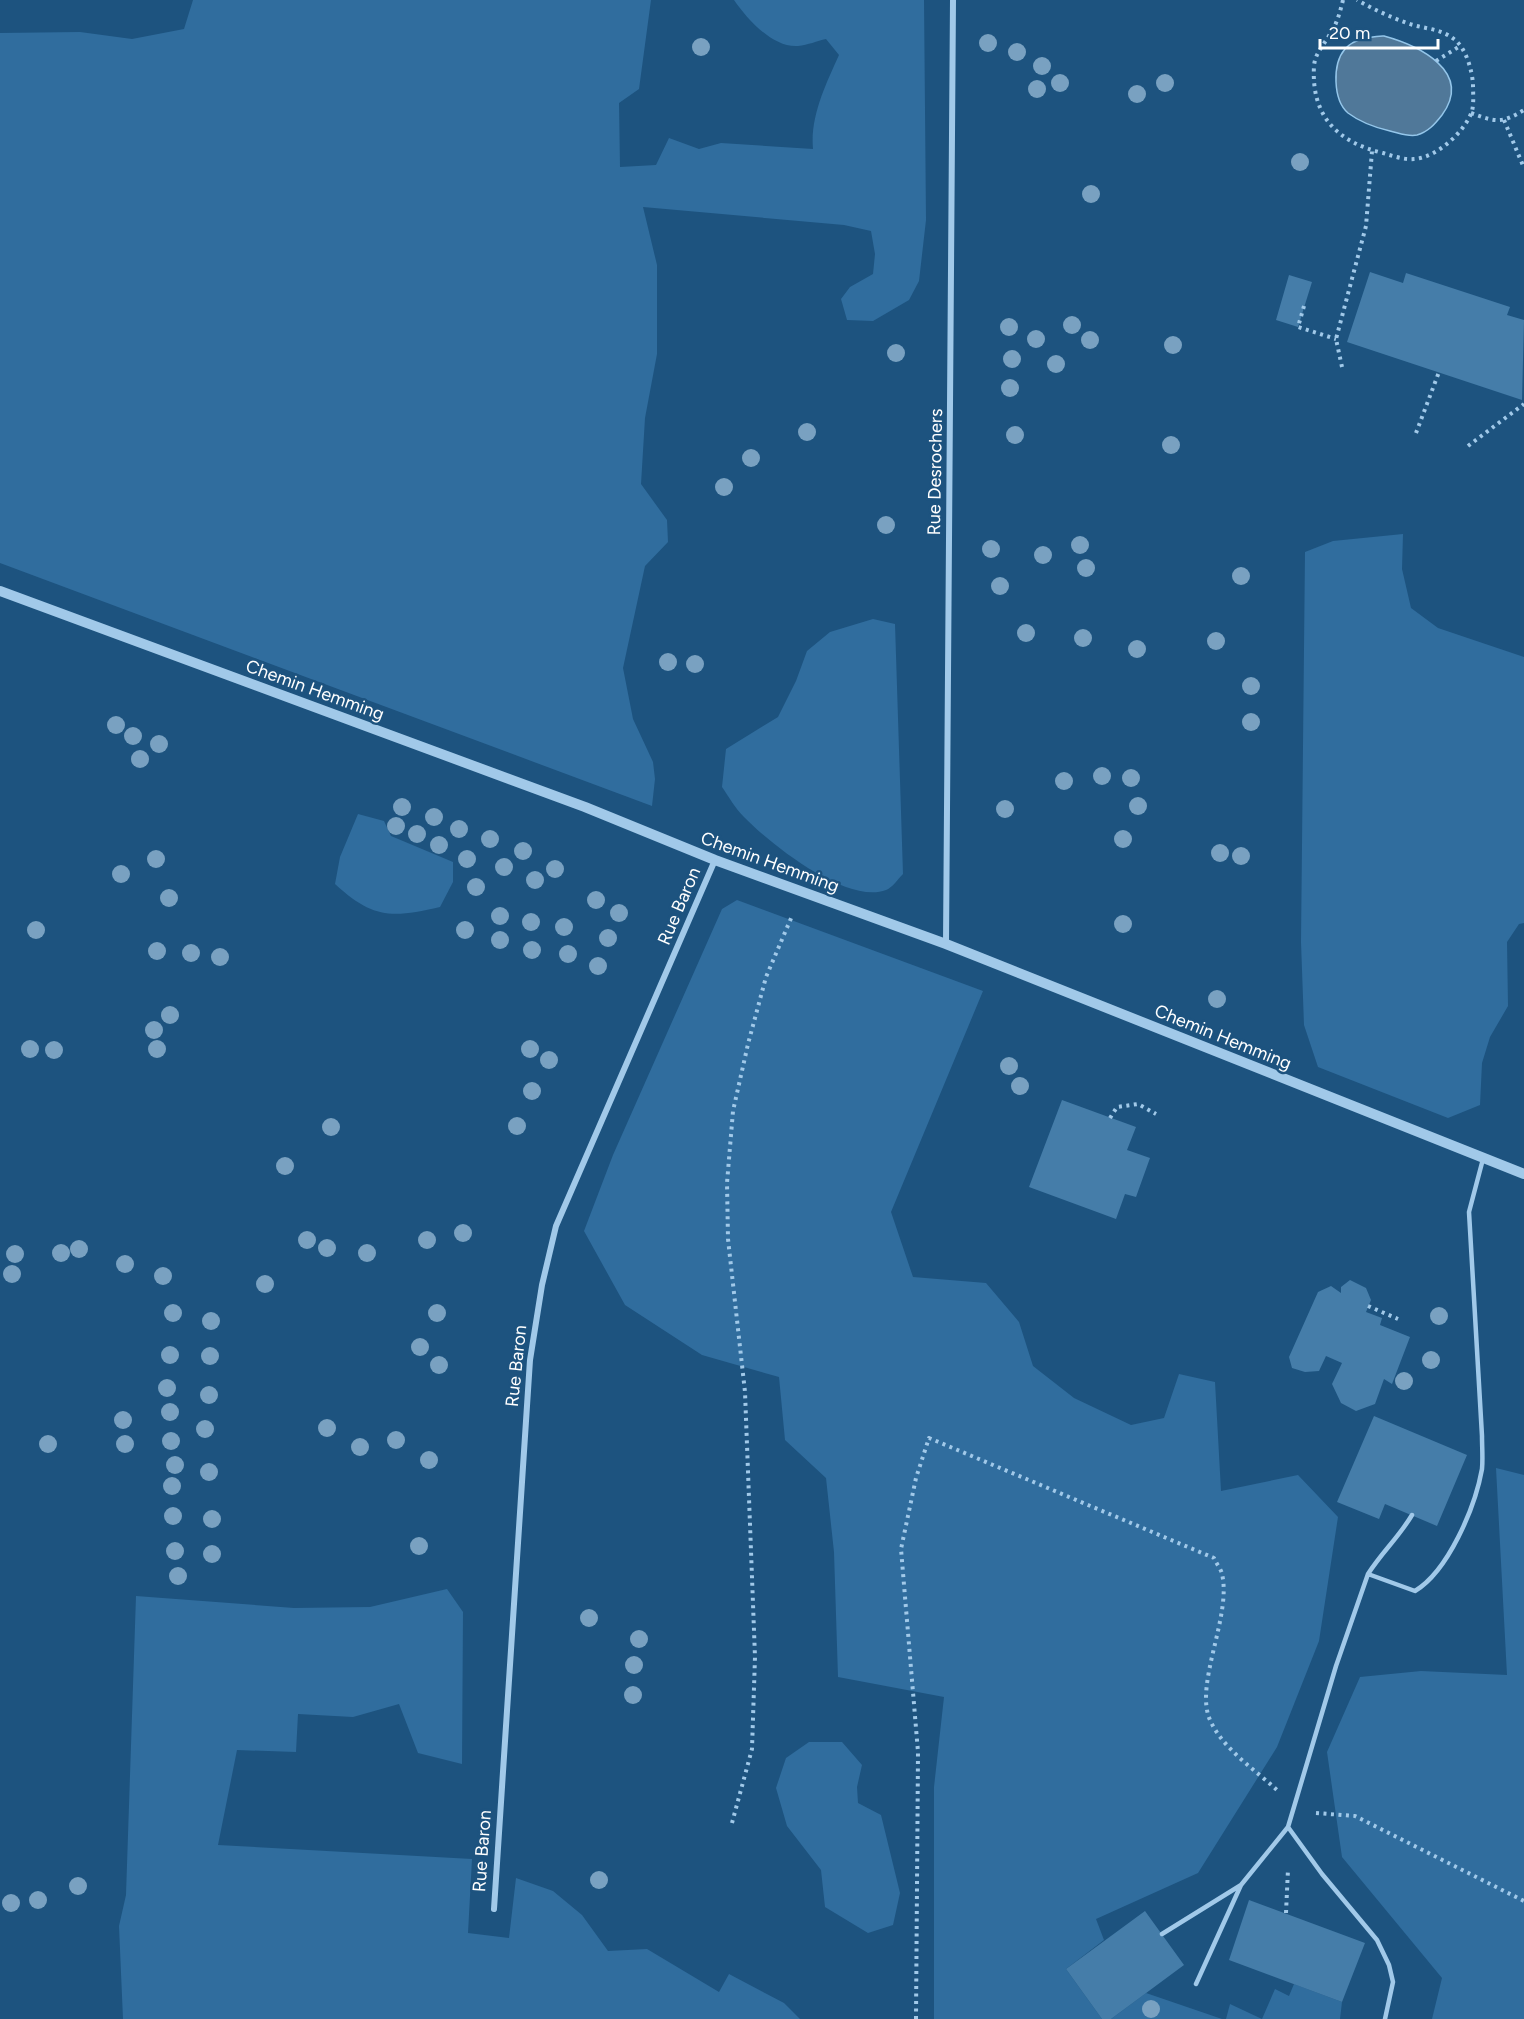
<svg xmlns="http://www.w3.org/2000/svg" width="1524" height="2019" font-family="Figtree,sans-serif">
<rect width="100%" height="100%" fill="#1d537f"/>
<path fill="#306d9e" d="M193,0h458l-12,89 -20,14 1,64 36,-2 13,-27 30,11 22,-6 92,6c-3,-33 13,-65 26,-94l-13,-16c-9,2 -18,6 -28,7 -25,2 -51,-27 -64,-46h190l2,220 -7,61 -10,19 -36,21 -26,-1 -6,-21 9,-12 23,-13 2,-20 -4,-23 -27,-6 -201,-18 14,58v89l-12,64 -4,66 26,36 1,22 -23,24 -22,102 10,51 20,43 2,17 -3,27 -652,-243v-530l80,-1 52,7 52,-10z
M1403,534l-1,35 9,39 27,20 86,29v266l-5,1 -12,18 1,64 -18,31 -8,26 -2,42 -32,13 -130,-51 -14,-42 -3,-83 4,-390 28,-11z
M873,619l22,5 8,250c-5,5 -11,14 -17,16 -39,15 -116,-46 -142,-73 -9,-9 -15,-20 -22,-30l4,-38 52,-32 18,-36 11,-30 23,-19z
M358,814l26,7 7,15 62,26v20l-13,25c-48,11 -67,12 -105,-23l5,-27z
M737,900l246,91 -92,221 22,65 73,6 33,39 14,44 41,32 57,27 33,-7 15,-44 36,8 6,109 77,-16 40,42 -19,124 -42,106 -79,126 -102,46 8,21 -38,29 36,50h-168v-232l10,-90 -106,-20 -4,-125 -8,-74 -41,-38 -6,-63 -77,-22 -77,-50 -41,-74 29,-76 109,-246z
M1496,1468l28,7v544h-92l10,-41 -100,-121 -15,-105 33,-75 61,-6 86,4z
M447,1589l16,23 -1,152 -44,-11 -19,-49 -46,13 -55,-3 -2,38 -59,-2 -19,95 254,14 -4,74 41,5 7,-60 37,13 29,24 26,36 39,-2 72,43 10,-18 55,29 16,16h-677l-4,-93 7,-31 10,-299 158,12 76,-1z
M809,1742h33l20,23 -5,22 1,16 23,12 19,78 -7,32 -25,8 -43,-26 -4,-37 -34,-44 -11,-38 10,-30z
M1294,1984l48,18 -2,17h-114l4,-15 32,15 13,-30 14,7z
M1146,1993l76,26h-111z"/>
<path fill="#507899" stroke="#94c6ea" stroke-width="1.5" d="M1384,36c33,9 90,35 58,79 -7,9 -14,17 -25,20 -9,2 -18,-2 -27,-4 -13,-3 -30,-9 -42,-18 -15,-13 -16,-49 -3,-64 9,-11 26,-12 39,-13z"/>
<path fill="#457da9" d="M1370,272l33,11 3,-10 104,34 -3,8 17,5 -2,80 -175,-58z
M1289,275l23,7 -14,45 -22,-7z
M1062,1100l74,27 -9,23 23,8 -14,39 -11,-3 -9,25 -87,-32z
M1350,1280l16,8 5,12 -5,12 16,6 -2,7 30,12 -18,47 -8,-5 -9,25 -19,7 -15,-8 -9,-19 10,-21 -16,-7 -7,15 -14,1 -13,-4 -3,-11 29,-65 13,-6 10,7v-6z
M1374,1416l93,39 -30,71 -52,-22 -6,15 -42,-17z
M1249,1900l116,43 -23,59 -113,-42z
M1145,1911l39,54 -73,54h-9l-36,-50z"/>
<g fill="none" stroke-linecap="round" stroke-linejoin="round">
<path stroke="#a1c9e9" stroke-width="4" stroke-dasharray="3 4.5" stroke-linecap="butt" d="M1343,0c-3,12 -6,24 -13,34 -6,11 -15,19 -16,32 -3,50 23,76 69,87 10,3 21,7 31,6 22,-1 51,-27 58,-48 2,-8 1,-18 1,-27 -1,-14 -7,-36 -19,-45 -14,-11 -31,-10 -47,-16 -17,-6 -34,-14 -50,-23
M1436,61l24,-15
M1471,113c25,9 30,11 53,-3
M1504,120l20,48
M1304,306l-6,21 38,12
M1342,367l-6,-28 30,-113 6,-75
M1416,433l23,-61
M1468,446l56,-42
M1110,1118l7,-11 21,-3 18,10
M1368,1306l30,13
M1316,1813l39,3 169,85
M732,1823l20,-74 3,-92 -10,-265 -17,-153 -1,-56 6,-72 15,-67 18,-67 26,-61
M1286,1913l2,-44
M916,2019l2,-267 -17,-203 15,-71 13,-40 285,120c2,5 7,11 8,16 10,42 -28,110 -12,146 13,29 44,49 67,70"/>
<path stroke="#a1c9e9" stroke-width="4.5" d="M1368,1574c14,-22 31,-37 44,-59
M1288,1827l34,47 55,66 12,25 4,17 -8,37
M1162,1934l79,-49
M1196,1984l45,-99 47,-58 48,-161 32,-92 47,17c33,-20 60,-83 67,-122 1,-10 0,-22 0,-33l-13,-224 14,-53"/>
<path stroke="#a1c9e9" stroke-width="6" d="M946,944l7,-944
M494,1909l36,-549 12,-75 14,-59 159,-366"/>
<path stroke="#a1c9e9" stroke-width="10" d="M0,591l585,216 130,53 231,84 578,230"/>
</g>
<g fill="#79a1c1">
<circle cx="988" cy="43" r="9"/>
<circle cx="701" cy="47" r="9"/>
<circle cx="1017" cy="52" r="9"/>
<circle cx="1042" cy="66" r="9"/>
<circle cx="1060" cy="83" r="9"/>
<circle cx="1165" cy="83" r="9"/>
<circle cx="1037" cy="89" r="9"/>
<circle cx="1137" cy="94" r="9"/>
<circle cx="1300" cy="162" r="9"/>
<circle cx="1091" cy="194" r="9"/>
<circle cx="1072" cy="325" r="9"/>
<circle cx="1009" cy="327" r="9"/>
<circle cx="1036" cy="339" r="9"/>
<circle cx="1090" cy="340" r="9"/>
<circle cx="1173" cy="345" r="9"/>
<circle cx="896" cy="353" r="9"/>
<circle cx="1012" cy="359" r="9"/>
<circle cx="1056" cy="364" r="9"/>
<circle cx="1010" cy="388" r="9"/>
<circle cx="807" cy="432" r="9"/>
<circle cx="1015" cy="435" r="9"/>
<circle cx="1171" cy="445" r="9"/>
<circle cx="751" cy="458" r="9"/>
<circle cx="724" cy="487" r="9"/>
<circle cx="886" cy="525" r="9"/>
<circle cx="1080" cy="545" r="9"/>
<circle cx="991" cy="549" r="9"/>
<circle cx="1043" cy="555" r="9"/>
<circle cx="1086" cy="568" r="9"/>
<circle cx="1241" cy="576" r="9"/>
<circle cx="1000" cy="586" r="9"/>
<circle cx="1026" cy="633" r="9"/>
<circle cx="1083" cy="638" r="9"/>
<circle cx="1216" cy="641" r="9"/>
<circle cx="1137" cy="649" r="9"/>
<circle cx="668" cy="662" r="9"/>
<circle cx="695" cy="664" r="9"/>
<circle cx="1251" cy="686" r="9"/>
<circle cx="1251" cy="722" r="9"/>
<circle cx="116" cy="725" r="9"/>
<circle cx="133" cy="736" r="9"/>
<circle cx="159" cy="744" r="9"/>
<circle cx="140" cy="759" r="9"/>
<circle cx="1102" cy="776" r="9"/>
<circle cx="1131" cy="778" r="9"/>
<circle cx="1064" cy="781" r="9"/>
<circle cx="1138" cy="806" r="9"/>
<circle cx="402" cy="807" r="9"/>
<circle cx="1005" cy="809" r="9"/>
<circle cx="434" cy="817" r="9"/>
<circle cx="396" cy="826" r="9"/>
<circle cx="459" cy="829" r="9"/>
<circle cx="417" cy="834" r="9"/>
<circle cx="490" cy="839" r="9"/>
<circle cx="1123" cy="839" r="9"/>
<circle cx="439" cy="845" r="9"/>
<circle cx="523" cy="851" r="9"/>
<circle cx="1220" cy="853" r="9"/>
<circle cx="1241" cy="856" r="9"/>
<circle cx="156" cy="859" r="9"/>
<circle cx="467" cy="859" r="9"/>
<circle cx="504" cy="867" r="9"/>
<circle cx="555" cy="869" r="9"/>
<circle cx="121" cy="874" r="9"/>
<circle cx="535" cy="880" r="9"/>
<circle cx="476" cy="887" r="9"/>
<circle cx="169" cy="898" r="9"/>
<circle cx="596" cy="900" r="9"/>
<circle cx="619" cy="913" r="9"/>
<circle cx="500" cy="916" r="9"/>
<circle cx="531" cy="922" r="9"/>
<circle cx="1123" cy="924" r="9"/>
<circle cx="564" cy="927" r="9"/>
<circle cx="36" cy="930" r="9"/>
<circle cx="465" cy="930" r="9"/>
<circle cx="608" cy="938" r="9"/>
<circle cx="500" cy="940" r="9"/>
<circle cx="532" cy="950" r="9"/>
<circle cx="157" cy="951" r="9"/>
<circle cx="191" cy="953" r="9"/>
<circle cx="568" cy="954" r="9"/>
<circle cx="220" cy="957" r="9"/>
<circle cx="598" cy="966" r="9"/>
<circle cx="1217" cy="999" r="9"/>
<circle cx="170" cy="1015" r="9"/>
<circle cx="154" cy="1030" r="9"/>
<circle cx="30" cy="1049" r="9"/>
<circle cx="157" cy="1049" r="9"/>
<circle cx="530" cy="1049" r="9"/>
<circle cx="54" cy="1050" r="9"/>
<circle cx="549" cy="1060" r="9"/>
<circle cx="1009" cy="1066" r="9"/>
<circle cx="1020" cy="1086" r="9"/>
<circle cx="532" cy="1091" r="9"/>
<circle cx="517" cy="1126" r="9"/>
<circle cx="331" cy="1127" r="9"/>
<circle cx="285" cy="1166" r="9"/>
<circle cx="463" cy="1233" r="9"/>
<circle cx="307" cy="1240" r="9"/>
<circle cx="427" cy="1240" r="9"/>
<circle cx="327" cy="1248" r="9"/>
<circle cx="79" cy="1249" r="9"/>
<circle cx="61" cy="1253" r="9"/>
<circle cx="367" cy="1253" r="9"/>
<circle cx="15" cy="1254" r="9"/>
<circle cx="125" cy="1264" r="9"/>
<circle cx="12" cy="1274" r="9"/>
<circle cx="163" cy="1276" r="9"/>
<circle cx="265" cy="1284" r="9"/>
<circle cx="173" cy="1313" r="9"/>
<circle cx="437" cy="1313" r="9"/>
<circle cx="1439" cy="1316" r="9"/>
<circle cx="211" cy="1321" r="9"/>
<circle cx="420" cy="1347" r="9"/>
<circle cx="170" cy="1355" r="9"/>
<circle cx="210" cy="1356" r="9"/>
<circle cx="1431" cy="1360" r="9"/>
<circle cx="439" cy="1365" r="9"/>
<circle cx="1404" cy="1381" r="9"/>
<circle cx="167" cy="1388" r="9"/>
<circle cx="209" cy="1395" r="9"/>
<circle cx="170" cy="1412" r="9"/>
<circle cx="123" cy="1420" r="9"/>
<circle cx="327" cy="1428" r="9"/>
<circle cx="205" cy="1429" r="9"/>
<circle cx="396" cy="1440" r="9"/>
<circle cx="171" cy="1441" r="9"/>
<circle cx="48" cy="1444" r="9"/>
<circle cx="125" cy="1444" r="9"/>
<circle cx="360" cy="1447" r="9"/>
<circle cx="429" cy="1460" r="9"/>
<circle cx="175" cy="1465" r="9"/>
<circle cx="209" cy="1472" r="9"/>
<circle cx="172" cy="1486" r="9"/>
<circle cx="173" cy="1516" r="9"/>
<circle cx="212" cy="1519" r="9"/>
<circle cx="419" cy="1546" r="9"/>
<circle cx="175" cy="1551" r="9"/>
<circle cx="212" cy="1554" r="9"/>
<circle cx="178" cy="1576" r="9"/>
<circle cx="589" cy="1618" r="9"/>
<circle cx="639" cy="1639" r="9"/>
<circle cx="634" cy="1665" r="9"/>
<circle cx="633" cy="1695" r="9"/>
<circle cx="599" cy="1880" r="9"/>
<circle cx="78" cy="1886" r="9"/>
<circle cx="38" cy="1900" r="9"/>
<circle cx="11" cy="1903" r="9"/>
<circle cx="1151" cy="2009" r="9"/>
</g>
<g text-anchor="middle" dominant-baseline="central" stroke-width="5" stroke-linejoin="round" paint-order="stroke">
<g font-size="18" fill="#fff" stroke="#1d537f">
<text transform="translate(935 472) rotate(-89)">Rue Desrochers</text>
<text transform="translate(315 690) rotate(20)">Chemin Hemming</text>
<text transform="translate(770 862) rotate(20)">Chemin Hemming</text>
<text transform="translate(679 906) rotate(-67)">Rue Baron</text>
<text transform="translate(1223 1037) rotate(22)">Chemin Hemming</text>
<text transform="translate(516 1366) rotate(-84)">Rue Baron</text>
<text transform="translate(482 1851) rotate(-86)">Rue Baron</text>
</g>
</g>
<path d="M1320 39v9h118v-9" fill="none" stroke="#ffffff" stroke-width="3"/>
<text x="1329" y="39" font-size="18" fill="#ffffff" stroke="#1d537f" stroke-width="4.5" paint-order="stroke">20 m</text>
</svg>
